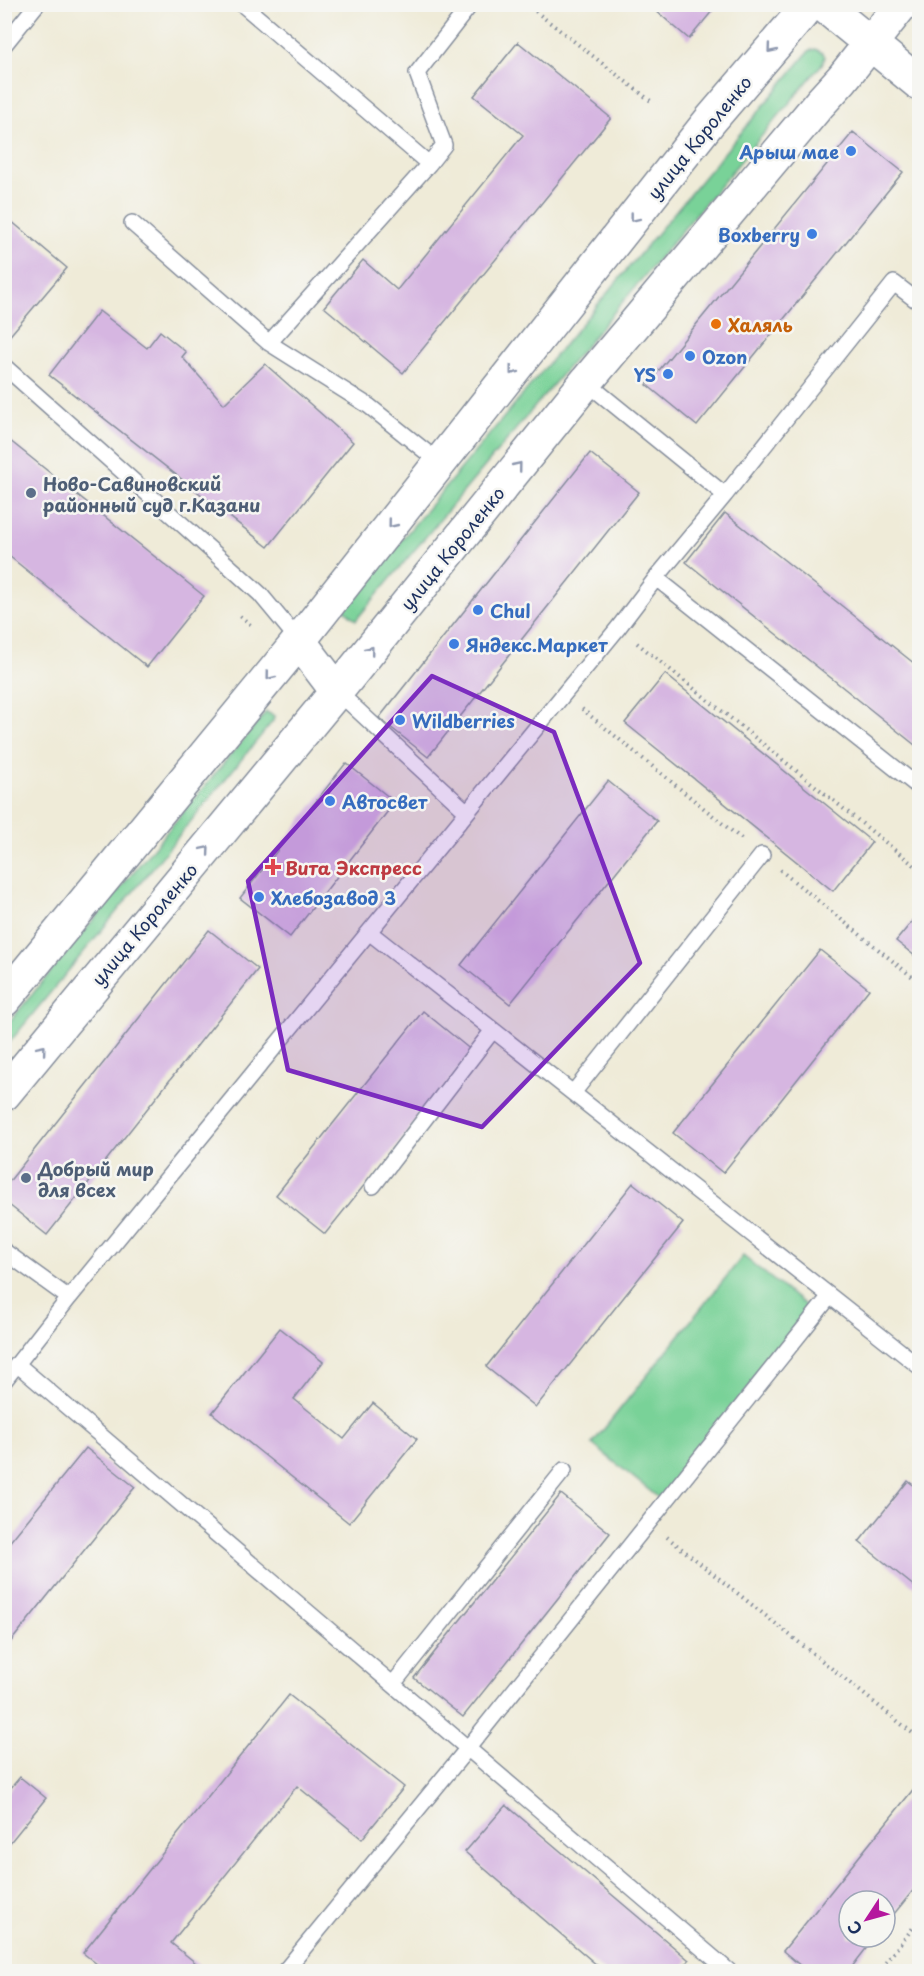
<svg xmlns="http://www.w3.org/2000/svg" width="924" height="1976" font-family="'Playpen Sans',sans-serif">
<rect width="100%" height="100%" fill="#f6f6f2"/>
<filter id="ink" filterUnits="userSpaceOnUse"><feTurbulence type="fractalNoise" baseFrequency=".0167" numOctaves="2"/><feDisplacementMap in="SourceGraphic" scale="12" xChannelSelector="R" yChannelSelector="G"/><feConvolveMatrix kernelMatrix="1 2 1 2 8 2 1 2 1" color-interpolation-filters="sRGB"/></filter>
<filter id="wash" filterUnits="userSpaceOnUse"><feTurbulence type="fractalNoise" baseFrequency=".008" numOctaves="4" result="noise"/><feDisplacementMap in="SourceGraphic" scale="24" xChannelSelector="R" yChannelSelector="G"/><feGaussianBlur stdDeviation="1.35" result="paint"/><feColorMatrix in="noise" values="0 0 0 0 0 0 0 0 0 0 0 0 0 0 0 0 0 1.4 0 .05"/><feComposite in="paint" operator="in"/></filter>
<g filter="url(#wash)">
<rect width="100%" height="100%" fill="#efebd8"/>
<path fill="#79d298" stroke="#4a807b" stroke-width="1.5" d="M815,49l8,4 2,4 -3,7 -466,556 -12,-11 465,-558z
M266,712l8,4 -1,5 -268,327v-21z
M743,1256l68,54 -151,189 -68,-55z"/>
<g id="blocks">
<path fill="#d6b6e1" d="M648,4h70l-29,35z
M518,42l93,76 -208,255 -79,-66 39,-47 34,30 126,-155 -49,-39z
M853,132l50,40 -206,254 -50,-41z
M4,215l63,53 -60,71 -3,-2z
M99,311l48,37 13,-17 26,21 -4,5 42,47 41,-40 88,78 -85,105 -219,-172z
M4,436l200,160 -57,71 -143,-115z
M590,453l49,39 -211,265 -49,-39z
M725,513l195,155v81l-234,-187z
M665,674l207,168 -39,49 -208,-168z
M346,763l49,39 -105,135 -50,-39z
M608,781l49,40 -147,183 -49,-39z
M920,912v48l-24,-19z
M209,930l49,39 -211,266 -43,-34v-13z
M820,950l49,39 -146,184 -50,-40z
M423,1011l49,40 -147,183 -49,-39z
M633,1183l50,40 -147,184 -50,-40z
M280,1328l43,34 -29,37 50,40 29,-36 44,36 -68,84 -137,-110z
M86,1448l49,39 -131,163v-101z
M908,1481l12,9v101l-61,-49z
M561,1494l49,39 -147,184 -49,-39z
M289,1695l115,92 -42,52 -65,-53 -126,157 36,29h-100l-24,-19z
M20,1777l26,21 -42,52v-54z
M920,1781v101l-35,43v-24h-36v36h26l-27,35h-40l-25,-21z
M506,1805l183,155 -11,12h-73l-140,-120z"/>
</g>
</g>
<g filter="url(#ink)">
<use href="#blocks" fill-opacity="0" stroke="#858d9b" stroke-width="1.5"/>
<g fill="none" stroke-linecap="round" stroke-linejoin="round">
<defs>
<path id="lane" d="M242,4l187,160
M4,45l33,-41
M132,223l137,120 100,63 71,57
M269,343l160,-179 15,-19 -27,-72 54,-69
M4,366l235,209 21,19 39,47
M586,382l139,113 169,-212 26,20
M656,578l69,-83
M337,691l130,121
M369,932l551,435
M573,1093l189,-238
M373,1186l120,-156
M4,1251l65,47 -65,83
M69,1298l549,-670 38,-50 264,210
M18,1365l712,607
M393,1684l171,-214
M284,1972l184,-224 362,-452"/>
<path id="secondary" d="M822,4l98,80
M299,641l38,50
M4,1000l295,-359 410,-519 101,-118
M4,1094l333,-403 249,-309 234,-279 22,-24 60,-75"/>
</defs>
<use href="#lane" stroke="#858d9b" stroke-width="18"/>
<use href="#secondary" stroke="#858d9b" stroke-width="36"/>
<path stroke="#858d9b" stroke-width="4" stroke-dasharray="1.5 4.5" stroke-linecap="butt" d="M526,4l126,98
M240,616l13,11
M637,643l283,227
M582,709l162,132
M780,870l140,113
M667,1537l253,202
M878,1972l42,-53"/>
<use href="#lane" stroke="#fff" stroke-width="15"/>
<use href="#secondary" stroke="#fff" stroke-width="33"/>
</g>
<defs><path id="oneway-chevron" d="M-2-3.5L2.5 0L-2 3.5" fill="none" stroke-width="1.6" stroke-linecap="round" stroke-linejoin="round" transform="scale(1.5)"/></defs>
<g stroke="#8d97ae">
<use href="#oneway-chevron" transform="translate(771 49) rotate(130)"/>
<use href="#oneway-chevron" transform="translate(634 218) rotate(128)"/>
<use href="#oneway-chevron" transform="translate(513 371) rotate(128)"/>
<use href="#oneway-chevron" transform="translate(518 466) rotate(-51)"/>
<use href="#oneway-chevron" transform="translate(392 524) rotate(129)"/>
<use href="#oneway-chevron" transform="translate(370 650) rotate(-51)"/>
<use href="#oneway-chevron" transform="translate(270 676) rotate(129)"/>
<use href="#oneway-chevron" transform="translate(206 850) rotate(-50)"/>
<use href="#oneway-chevron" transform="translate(42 1049) rotate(-50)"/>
</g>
</g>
<path fill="#7b2cbf" fill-opacity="0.2" stroke="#7b2cbf" stroke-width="4.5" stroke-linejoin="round" d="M432,676l122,56 86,231 -158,164 -194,-57 -40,-189z"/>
<g fill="#3f7fe0" stroke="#f6f6f2" stroke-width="2">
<circle cx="851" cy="151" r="6"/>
<circle cx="812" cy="234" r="6"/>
<circle cx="690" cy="356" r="6"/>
<circle cx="668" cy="374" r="6"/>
<circle cx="478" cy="610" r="6"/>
<circle cx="454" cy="644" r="6"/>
<circle cx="400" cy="720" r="6"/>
<circle cx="330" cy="801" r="6"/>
<circle cx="259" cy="897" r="6"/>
</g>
<circle fill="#e8710a" stroke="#f6f6f2" stroke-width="2" cx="716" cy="324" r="6"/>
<g fill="#5c6f8a" stroke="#f6f6f2" stroke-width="2">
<circle cx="31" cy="493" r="6"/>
<circle cx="26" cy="1178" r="6"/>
</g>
<path fill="#e0444e" stroke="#f6f6f2" stroke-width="2" d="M270 858h6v6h6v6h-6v6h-6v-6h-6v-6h6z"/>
<g text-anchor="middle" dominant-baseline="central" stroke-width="5" stroke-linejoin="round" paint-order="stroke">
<g font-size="18" fill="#1b2f5e" stroke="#f6f6f2">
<text transform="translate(699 137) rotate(-51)">улица Короленко</text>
<text transform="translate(452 548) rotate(-51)">улица Короленко</text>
<text transform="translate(144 924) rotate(-50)">улица Короленко</text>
</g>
<g font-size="18" font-weight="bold" fill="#366cbe" stroke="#f6f6f2" text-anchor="start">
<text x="839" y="151" text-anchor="end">Арыш мае</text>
<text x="800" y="234" text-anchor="end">Boxberry</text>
<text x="702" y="356">Ozon</text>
<text x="656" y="374" text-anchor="end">YS</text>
<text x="490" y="610">Chul</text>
<text x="466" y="644">Яндекс.Маркет</text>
<text x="412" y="720">Wildberries</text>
<text x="342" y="801">Автосвет</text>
<text x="271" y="897">Хлебозавод 3</text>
</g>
<g font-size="18" font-weight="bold" fill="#c56008" stroke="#f6f6f2" text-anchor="start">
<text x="728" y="324">Халяль</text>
</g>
<g font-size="18" font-weight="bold" fill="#4e5e75" stroke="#f6f6f2" text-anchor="start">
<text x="43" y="483">Ново-Савиновский<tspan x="43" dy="21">районный суд г.Казани</tspan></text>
<text x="38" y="1168">Добрый мир<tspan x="38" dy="21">для всех</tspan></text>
</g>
<g font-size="18" font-weight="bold" fill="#be3a42" stroke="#f6f6f2" text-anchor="start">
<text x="285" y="867">Вита Экспресс</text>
</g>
</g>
<rect width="924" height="1976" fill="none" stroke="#f6f6f2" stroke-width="24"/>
<g transform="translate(867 1919) rotate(234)"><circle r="28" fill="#f6f6f2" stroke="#9ea6b7" stroke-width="1.5"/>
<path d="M0-4.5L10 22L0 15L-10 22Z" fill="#b5179e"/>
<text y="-9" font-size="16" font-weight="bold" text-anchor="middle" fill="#1b2f5e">С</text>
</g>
</svg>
